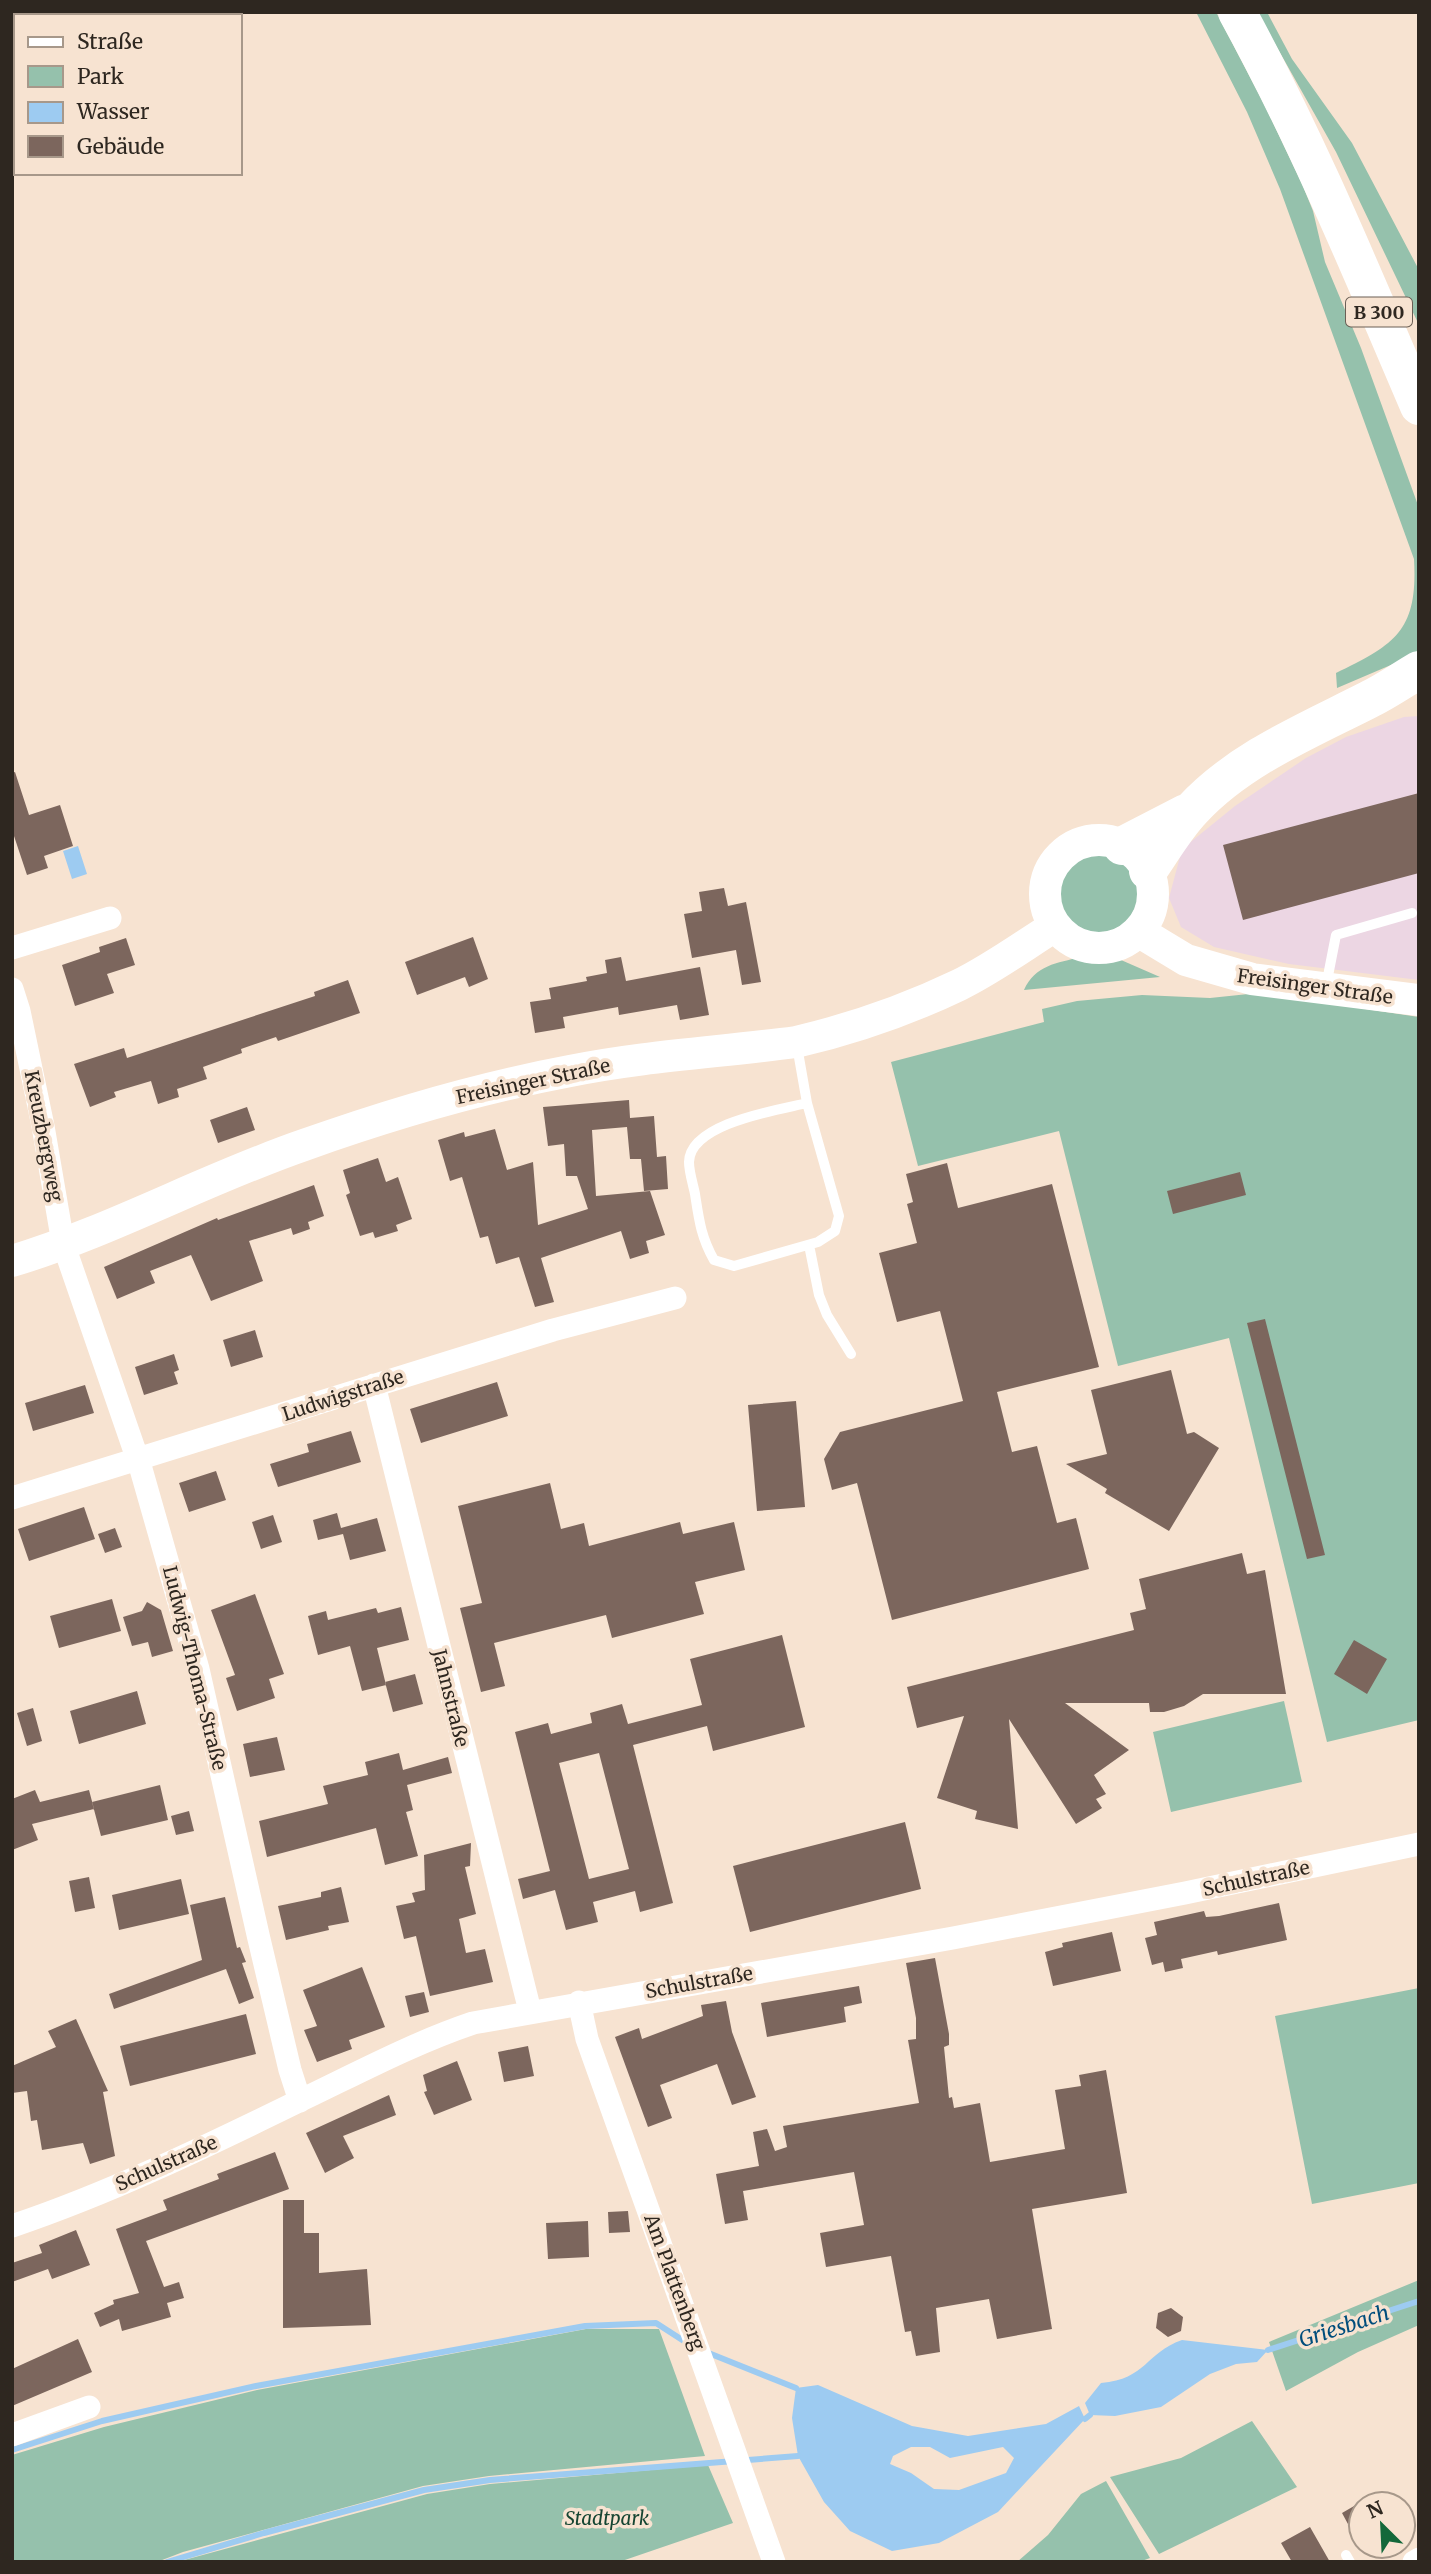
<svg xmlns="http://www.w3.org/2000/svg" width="1431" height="2574" font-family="Merriweather,serif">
<rect width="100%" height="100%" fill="#f7e3d1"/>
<path fill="#ecd6e3" d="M1419,716v264l-130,-16 -75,-17 -33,-20 -12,-29 13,-49 53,-43 71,-48 40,-21 58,-20z"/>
<path fill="#95c1ac" d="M1196,12h20l48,92 39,82 10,25 12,51 36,86 58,160v145l-82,35 -1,-15c60,-29 82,-43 78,-114l-134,-370 -33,-77z
M1257,12h10l25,47 60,84 67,127v55l-83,-173z
M1058 893a40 40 0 1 1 80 0a40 40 0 1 1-80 0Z
M1081,957l40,3 39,17 -136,13c11,-25 33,-27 57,-33z
M1258,993l161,24v703l-92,22 -98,-404 -111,28 -59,-235 -141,35 -27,-104 153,-40 -2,-13 35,-8 65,-6 68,3z
M1284,1701l18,81 -131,30 -18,-80z
M1419,1988v195l-107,21 -37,-188z
M1419,2280v45l-61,27 -72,39 -17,-49z
M586,2329h73l46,127 -216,20 -66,10 -240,66 -26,10h-145v-107l92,-28 153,-37z
M1252,2421l45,66 -138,67 -49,-77 71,-19z
M708,2465l25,58 -114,39h-442l250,-68 63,-10z
M1106,2481l44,77 -11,4h-122l31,-27 33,-41z"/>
<path fill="#9dcbf1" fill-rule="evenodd" d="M78,846l9,28 -15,5 -9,-28z
M1182,2340l86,10 -11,12 -21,2 -26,10 -49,33 -46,9 -25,-1 -5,-12 16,-20c46,-4 44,-30 81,-43z
M818,2385l94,41 56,10 78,-12 33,-18 6,13 -87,93 -59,31 -47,8 -42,-20 -26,-29 -26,-46 -6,-38 4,-30zM911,2447h19l20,11 53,-11 11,11 -8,15 -47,17 -25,-1 -23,-16 -21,-9 3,-8z"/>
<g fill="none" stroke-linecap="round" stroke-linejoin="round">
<path stroke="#9dcbf1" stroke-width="6" d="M1268,2350l151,-49
M706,2352l90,36
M1085,2419l5,-4
M12,2450l90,-29 154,-35 329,-60 71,-3 31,20
M167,2562l97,-29 160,-43 66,-10 308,-24"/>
</g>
<path fill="#7c665d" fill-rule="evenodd" d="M15,772l14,43 31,-10 13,41 -29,10 4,12 -21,7 -15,-45v-57z
M1419,793v80l-176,47 -20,-75z
M724,888l4,18 18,-4 15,80 -19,3 -6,-35 -44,8 -8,-44 18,-3 -3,-19z
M473,937l15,42 -19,8 -4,-10 -48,18 -12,-33z
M126,938l9,27 -28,9 7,19 -39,13 -13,-41 38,-13 -1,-5z
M621,957l5,24 74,-14 9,48 -29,5 -3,-15 -58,10 -1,-8 -55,10 2,11 -30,5 -5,-31 21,-3 -2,-11 38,-7 -1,-4 21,-4 -2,-13z
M348,980l12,33 -82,28 -2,-4 -35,12 1,4 -39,14 4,12 -30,10 2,8 -21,7 -7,-23 -37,11 2,5 -26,10 -16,-43 50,-16 3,10 188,-62 -1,-4z
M629,1100l1,18 24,-2 3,41 9,-1 2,33 -24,2 -3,-32h-11l-3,-32 -35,3 4,66 54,-5 15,44 -19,6 3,12 -19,6 -9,-28 -80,27 13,44 -19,5 -16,-50 -23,7 -8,-28 -8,2 -18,-61 -12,4 -12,-41 26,-8 1,5 30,-8 12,41 26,-8 5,63 50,-16 -11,-33h-11l-2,-32 -16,2 -5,-39z
M247,1107l8,23 -37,13 -8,-23z
M378,1158l8,24 12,-5 14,42 -16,6 2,6 -23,7 -2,-6 -13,4 -14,-41 4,-2 -7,-23z
M947,1163l11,45 94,-24 47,183 -102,25 15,60 25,-6 20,77 19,-5 13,51 -197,51 -35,-137 -25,7 -8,-31 16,-27 123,-31 -23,-90 -43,11 -18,-69 38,-10 -10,-39 6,-2 -7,-28z
M1240,1172l6,23 -73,19 -6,-23z
M314,1185l10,31 -16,6 2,7 -17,6 -2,-7 -42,13 14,40 -52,20 -20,-46 -41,16 5,12 -38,16 -13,-32 113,-49 1,2z
M1265,1319l60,236 -18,4 -60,-236z
M255,1330l8,27 -32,10 -8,-27z
M174,1354l5,16 -5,2 4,12 -34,11 -9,-28z
M1171,1370l16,64 7,-2 25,16 -50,83 -64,-38 2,-4 -41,-25 41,-10 -16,-64z
M497,1382l11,34 -87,27 -11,-34z
M85,1385l9,28 -61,18 -8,-28z
M796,1401l9,106 -48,4 -9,-106z
M351,1431l10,31 -83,25 -8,-23 39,-12 -2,-8z
M216,1471l10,29 -37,12 -10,-29z
M550,1483l11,46 23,-6 5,23 91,-24 3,12 51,-12 11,48 -50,12 9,32 -92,24 -6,-23 -112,28 11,43 -24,6 -21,-84 22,-5 -24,-97z
M84,1507l11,32 -66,22 -11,-32z
M337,1513l4,15 36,-10 9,33 -36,9 -7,-26 -25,6 -5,-20z
M273,1515l9,27 -21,7 -9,-27z
M115,1528l7,19 -17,6 -7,-19z
M1242,1553l5,21 18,-4 21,124h-83l-19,12 -20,6h-14l-1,-9h-84l64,47 -35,25 12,19 -10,5 6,9 -26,16 -67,-105 9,110 -43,-10 2,-8 -40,-13 27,-82 -47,12 -10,-41 227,-57 -4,-17 16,-4 -7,-30z
M255,1594l29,80 -15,5 6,19 -38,13 -11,-33 9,-3 -24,-65z
M112,1599l9,32 -62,17 -9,-32z
M147,1602l14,8 12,41 -21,6 -4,-15 -16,4 -9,-29 19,-6z
M401,1607l8,33 -32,8 9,37 -24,6 -12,-45 -32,9 -10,-39 18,-5 2,9 48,-12 2,5z
M782,1635l23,92 -92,24 -6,-25 -74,19 40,158 -33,9 -5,-21 -42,11 5,20 -32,8 -11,-40 -32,9 -5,-20 32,-8 -35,-139 33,-9 3,11 41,-11 -2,-10 32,-9 6,20 74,-19 -12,-46zM599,1753l30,116 -40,10 -30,-116z
M1354,1640l33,19 -20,35 -33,-20z
M415,1674l8,30 -30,8 -8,-30z
M137,1691l9,33 -67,20 -9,-33z
M33,1708l9,33 -15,5 -10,-33z
M277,1737l8,33 -35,7 -7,-33z
M399,1753l4,17 45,-13 4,16 -45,12 6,25 -7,2 12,44 -33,9 -9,-37 -109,29 -8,-36 69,-17 -5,-18 45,-11 -3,-13z
M160,1785l8,35 -67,16 -9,-34z
M35,1790l5,12 49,-12 5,19 -62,15 6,16 -26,10v-51z
M189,1811l5,20 -18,4 -5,-19z
M905,1822l16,67 -171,43 -17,-66z
M471,1843l-1,23 -5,1 11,47 -17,5 7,34 19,-4 8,33 -63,14 -14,-60 -12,3 -8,-33 19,-4 -3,-9 13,-3 -1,-35z
M89,1877l6,31 -20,4 -6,-31z
M181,1879l8,35 -70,16 -7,-35z
M341,1887l8,35 -21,4 1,4 -43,10 -8,-34 43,-9v-5z
M225,1897l12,51 3,-1 6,15 -4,1 12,35 -15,6 -13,-35 -112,40 -5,-15 93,-34 -12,-55z
M1279,1903l8,37 -69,15 -1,-4 -36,8 2,9 -18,4 -2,-10 -11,3 -7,-27 12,-3 -3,-13 50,-11 2,6 13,-1z
M1112,1932l9,39 -68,15 -8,-34 18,-5 -1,-4z
M935,1958l14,76v11l-5,2 5,51 3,-1 2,11 26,-5 10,59 75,-13 -10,-59 26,-4 -2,-11 27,-5 21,123 -95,16 20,120 -55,10 -8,-40 -53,9 4,44 -24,4 -5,-25 -6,1 -14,-76 -65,11 -6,-34 44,-8 -10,-53 -111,19 5,29 -23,4 -9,-50 43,-8 -6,-34 14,-3 8,22 12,-4 -4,-21 136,-23 -11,-63 8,-1v-21l-10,-55z
M362,1967l23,60 -36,13 3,9 -35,13 -13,-32 13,-4 -14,-36z
M859,1986l3,17 -18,4 2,15 -79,15 -6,-34z
M424,1992l5,20 -19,5 -5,-21z
M726,2001l6,31 24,65 -24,8 -15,-41 -57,21 12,33 -24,9 -33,-90 24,-9 3,11 61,-23 -2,-11z
M246,2014l10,40 -126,32 -10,-40z
M76,2019l32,72 -5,1 12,64 -25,8 -7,-21 -41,7 -5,-30 -6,1 -4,-30 -15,2v-27l44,-19 -8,-16z
M528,2046l6,30 -30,6 -6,-30z
M457,2061l15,39 -38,15 -10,-23 3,-1 -4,-16z
M389,2095l7,20 -53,21 11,22 -29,15 -19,-40z
M275,2152l14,37 -143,52 18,46 15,-5 5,16 -17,5 4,14 -49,14 -3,-12 -19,8 -6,-14 20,-9 -1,-4 26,-7 -23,-64 51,-19 -4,-10 56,-21 -2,-5z
M283,2200h21v33h15v40l48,-4 4,56 -88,3z
M628,2211l2,21 -21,1 -1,-21z
M588,2221l1,36 -41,2 -2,-36z
M76,2230l14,35 -38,14 -4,-10 -36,13v-19l30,-10 -3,-8z
M1171,2308l12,9 -2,14 -13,6 -12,-9 2,-15z
M78,2339l14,33 -80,34v-37z
M1361,2502v46l-19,-35z
M1310,2527l20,35h-38l-11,-19z"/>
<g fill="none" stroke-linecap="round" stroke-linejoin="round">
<path stroke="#fff" stroke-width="10" d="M1326,986l10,-51 76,-22
M797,1046l10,57 32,113 -4,15 -17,11 -84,24 -20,-6c-13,-23 -15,-40 -19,-66 -2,-10 -6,-22 -6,-32 1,-39 89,-52 118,-59
M809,1245l10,50 8,20 24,39
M1346,2555l4,7"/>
<path stroke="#fff" stroke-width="23" d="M12,948l98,-30
M12,989l7,22 24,115 20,117 78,226 57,200 61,270 31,131 10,31
M374,1385l156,626
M12,1498l541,-168 122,-32
M579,2002l8,37 187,523
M12,2226c98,-33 193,-79 285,-124 59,-28 114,-58 176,-79l480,-85 232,-45 234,-49
M12,2435l77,-28
M1414,2562l5,-3"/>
<path stroke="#fff" stroke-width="32" d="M1045 894a54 54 0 1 1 108 0a54 54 0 1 1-108 0Z
M1138,931l48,29 66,19 167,21
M12,1261c100,-30 193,-82 292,-116 87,-31 175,-57 266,-74 74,-15 151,-19 226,-29 56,-13 111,-32 163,-57 33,-16 64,-39 96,-59"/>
<path stroke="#fff" stroke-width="38" d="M1237,12c70,127 125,261 182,394
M1122,846l64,-33
M1148,871c14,-20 27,-43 44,-61 47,-51 115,-79 176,-110 17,-8 34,-20 51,-30"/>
</g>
<g text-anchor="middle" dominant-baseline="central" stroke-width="7" stroke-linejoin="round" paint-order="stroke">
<rect fill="#f7e3d1" stroke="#6a5f55" stroke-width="2" x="1346" y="297.5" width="66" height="29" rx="5"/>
<g font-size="18" font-weight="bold" fill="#2e2720">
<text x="1379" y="312">B 300</text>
</g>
<g font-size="19" fill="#2e2720" stroke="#f7e3d1">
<text transform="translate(1315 986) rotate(8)">Freisinger Straße</text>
<text transform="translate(533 1081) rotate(-12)">Freisinger Straße</text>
<text transform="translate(44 1136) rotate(79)">Kreuzbergweg</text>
<text transform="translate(343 1395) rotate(-18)">Ludwigstraße</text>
<text transform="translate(195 1668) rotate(76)">Ludwig-Thoma-Straße</text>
<text transform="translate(451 1698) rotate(76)">Jahnstraße</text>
<text transform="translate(1256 1878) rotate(-12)">Schulstraße</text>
<text transform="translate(699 1982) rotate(-10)">Schulstraße</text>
<text transform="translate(166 2163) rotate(-24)">Schulstraße</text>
<text transform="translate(675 2282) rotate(70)">Am Plattenberg</text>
</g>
<g font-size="19" font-style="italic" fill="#154532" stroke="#f7e3d1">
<text x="607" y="2518">Stadtpark</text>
</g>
<g font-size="21" font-style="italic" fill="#004d7c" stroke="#f7e3d1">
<text transform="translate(1344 2326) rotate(-18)">Griesbach</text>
</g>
</g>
<rect width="1431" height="2574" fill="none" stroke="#2e2720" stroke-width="28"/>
<rect x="14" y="14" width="228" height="161" fill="#f7e3d1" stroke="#a7988a" stroke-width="2"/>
<rect x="28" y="37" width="35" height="10" fill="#ffffff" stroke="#a7988a" stroke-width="2"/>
<text x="77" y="49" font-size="21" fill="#2e2720">Straße</text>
<rect x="28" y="66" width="35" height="21" fill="#95c1ac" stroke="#a7988a" stroke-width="2"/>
<text x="77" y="84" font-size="21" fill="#2e2720">Park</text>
<rect x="28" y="102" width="35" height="21" fill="#9dcbf1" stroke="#a7988a" stroke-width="2"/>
<text x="77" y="119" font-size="21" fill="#2e2720">Wasser</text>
<rect x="28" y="136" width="35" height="21" fill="#7c665d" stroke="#a7988a" stroke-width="2"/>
<text x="77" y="154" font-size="21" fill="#2e2720">Gebäude</text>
<g transform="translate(1382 2525) rotate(336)"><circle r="33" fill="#f7e3d1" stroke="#a7988a" stroke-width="2"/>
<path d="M0-5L12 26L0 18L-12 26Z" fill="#13683a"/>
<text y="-10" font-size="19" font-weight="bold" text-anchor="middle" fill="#2e2720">N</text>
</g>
</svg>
